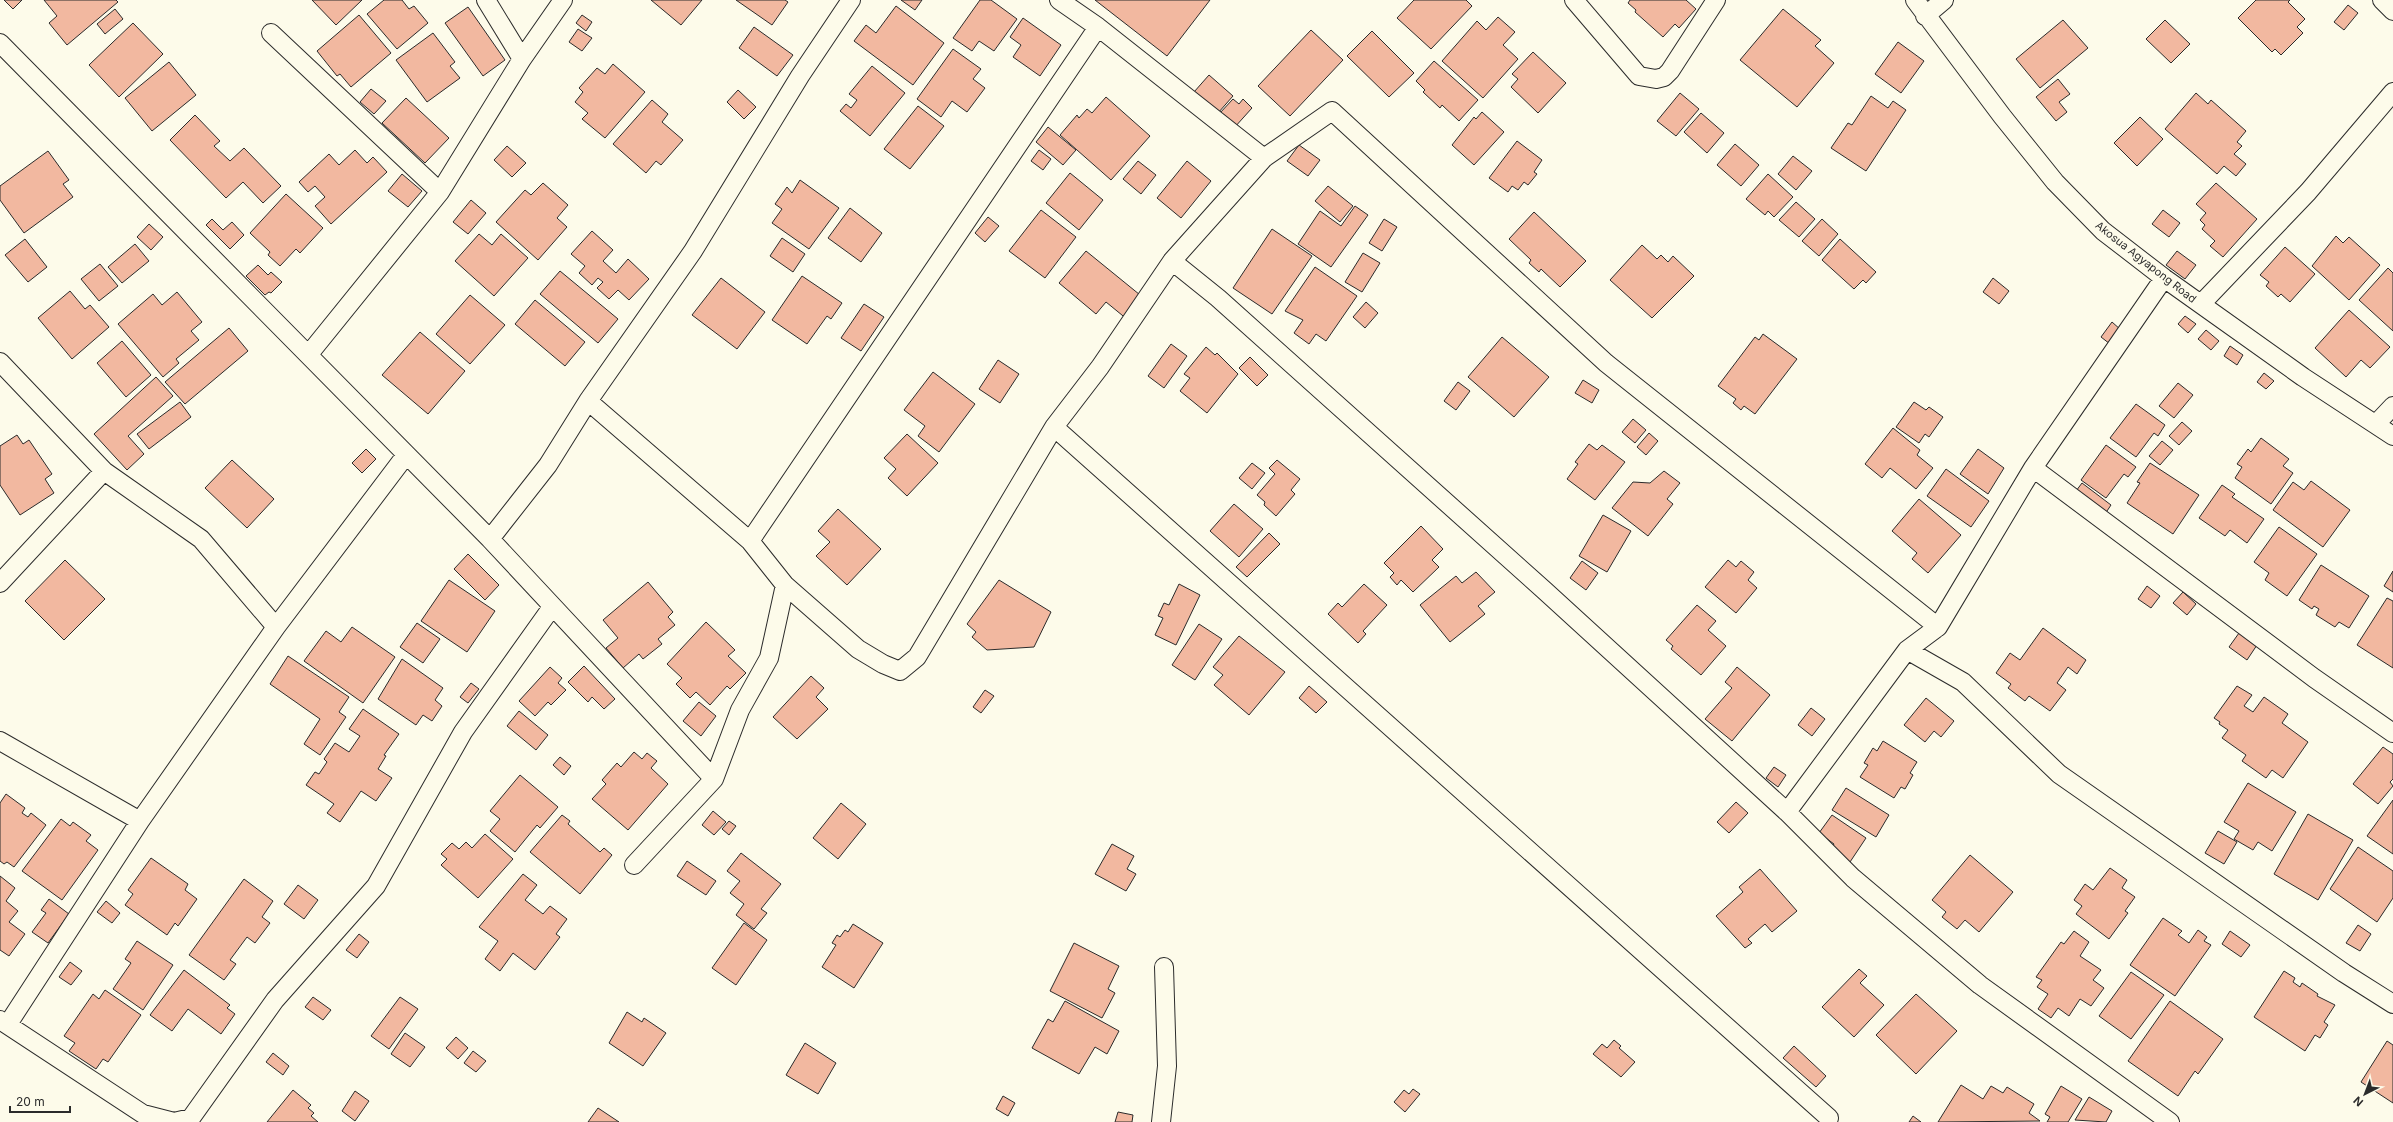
<svg xmlns="http://www.w3.org/2000/svg" width="2393" height="1122" font-family="Inter,sans-serif">
<rect width="100%" height="100%" fill="#fdfbea"/>
<path fill="#f2b8a0" stroke="#2b2b2b" d="M4,0h18l-9,9z
M44,0h72l2,2 -51,43 -18,-22 8,-7z
M312,0h50l-26,25z
M384,0h18l7,9 5,-3 14,17 -31,26 -30,-35z
M651,0h51l-21,25z
M736,0h49l3,2 -16,23z
M901,0h21l-7,10z
M980,0h11l26,19 -23,32 -15,-10 -7,10 -19,-13z
M1095,0h115l-43,56z
M1414,0h52l6,6 -41,43 -34,-31z
M1630,0h56l10,9 -17,19 -4,-4 -12,13 -28,-25 1,-2 -8,-7z
M2256,0h34l-2,2 17,17 -8,8 6,6 -22,22 -6,-6 -3,3 -34,-34z
M2348,5l10,8 -14,17 -10,-8z
M896,6l48,37 -31,42 -59,-44 12,-16 10,8z
M468,7l37,53 -22,16 -38,-53z
M115,9l8,10 -18,15 -8,-10z
M1783,9l38,31 -6,6 19,17 -37,44 -57,-47z
M359,15l32,38 -40,34 -11,-13 -3,2 -20,-25z
M582,15l10,7 -6,9 -10,-8z
M1498,17l17,15 -12,13 15,14 -35,39 -41,-37 35,-40 9,9z
M1023,18l38,27 -21,31 -27,-19 8,-12 -11,-8z
M2063,20l25,28 -48,40 -24,-29z
M2165,20l25,24 -19,19 -25,-24z
M133,23l30,31 -44,43 -30,-32z
M754,27l39,28 -16,21 -38,-28z
M578,29l14,9 -10,13 -13,-9z
M1311,30l32,30 -53,56 -32,-30z
M1372,31l42,42 -25,24 -42,-41z
M433,33l22,29 -5,4 10,12 -33,24 -31,-42z
M1898,42l26,19 -23,32 -26,-19z
M953,49l28,20 -8,10 12,9 -18,24 -15,-11 -11,16 -24,-18z
M1533,52l33,31 -28,30 -27,-26 7,-8 -6,-5z
M1434,61l44,39 -19,21 -17,-16 -2,3 -17,-16 2,-2 -9,-9z
M169,62l27,33 -44,36 -27,-33z
M613,64l32,28 -40,46 -23,-19 6,-6 -13,-11 8,-10 -4,-4 18,-20 8,6z
M872,66l33,27 -35,43 -30,-25 6,-7 5,4 6,-8 -8,-6z
M1209,75l24,21 -15,17 -24,-21z
M2058,79l12,15 -11,8 8,10 -11,9 -20,-24z
M371,89l15,12 -12,13 -14,-12z
M738,90l18,17 -12,12 -17,-17z
M1680,93l19,16 -23,27 -19,-15z
M2196,93l12,11 3,-4 35,31 -9,11 5,4 -8,8 12,10 -10,12 -12,-10 -7,8 -52,-45z
M1871,96l17,12 5,-7 13,9 -40,61 -35,-23 17,-25 4,2z
M1106,97l44,39 -39,44 -51,-45 17,-20 2,3 8,-9 5,4z
M406,98l43,40 -24,25 -43,-40z
M1233,99l6,5 4,-5 9,9 -18,20 -15,-14z
M652,100l16,14 -6,8 21,18 -22,25 -5,-4 -10,12 -33,-29z
M918,106l26,20 -34,43 -26,-20z
M1482,112l22,20 -30,33 -22,-20 22,-28 2,2z
M1701,113l23,20 -17,20 -23,-21z
M195,115l25,26 -6,5 16,15 14,-13 37,38 -18,17 -20,-21 -17,16 -56,-58z
M2140,117l23,22 -26,27 -23,-23z
M1048,127l28,23 -13,15 -27,-23z
M1517,141l25,19 -8,12 3,2 -9,11 -4,-3 -6,8 -6,-4 -4,6 -19,-14z
M1735,144l24,21 -18,21 -24,-21z
M1299,145l21,15 -12,16 -21,-15z
M507,146l19,17 -14,14 -18,-17z
M355,150l12,13 6,-6 14,15 -56,52 -16,-18 10,-9 -10,-11 -7,6 -9,-10 30,-28 10,11z
M1039,150l12,9 -8,11 -12,-9z
M48,151l21,29 -6,4 10,13 -49,36 -24,-33v-14z
M1793,156l19,15 -16,19 -18,-16z
M1138,161l18,14 -15,19 -18,-15z
M1187,161l24,20 -30,37 -24,-20z
M1070,173l33,27 -24,30 -33,-27z
M402,174l20,17 -14,16 -20,-16z
M1768,174l25,23 -19,20 -6,-6 -3,4 -19,-16z
M800,180l39,28 -30,41 -37,-26 10,-14 -7,-5 12,-17 5,6z
M543,183l25,22 -11,13 10,9 -29,33 -42,-38 29,-32 6,5z
M2216,183l41,36 -34,38 -13,-11 5,-5 -13,-12 3,-4 -5,-5 6,-7 -10,-9z
M1328,186l25,20 -13,16 -25,-21z
M286,194l37,34 -23,25 -4,-4 -16,17 -12,-11 2,-3 -20,-19z
M471,200l15,13 -18,21 -15,-12z
M1796,202l19,17 -16,18 -20,-17z
M1355,206l13,9 -37,52 -33,-23 22,-33 21,15z
M850,208l32,25 -21,29 -33,-24z
M1041,210l35,27 -31,41 -36,-27z
M2163,210l17,13 -11,14 -17,-13z
M1534,212l52,49 -26,26 -19,-18 -2,3 -10,-9 2,-3 -22,-21z
M988,217l11,9 -14,16 -10,-9z
M212,219l11,11 9,-8 12,13 -14,14 -24,-24z
M1384,219l13,8 -15,24 -13,-8z
M1822,219l16,15 -19,22 -17,-15z
M149,224l14,13 -12,13 -14,-13z
M1272,229l40,27 -40,58 -39,-26z
M592,231l21,19 -10,11 13,12 12,-14 21,20 -20,21 -11,-10 -9,9 -12,-11 6,-6 -5,-4 -6,7 -13,-12 6,-7 -14,-12z
M479,234l13,11 9,-11 27,24 -34,38 -39,-35z
M2336,236l7,7 6,-6 31,28 -31,35 -37,-34z
M782,238l23,16 -12,18 -23,-16z
M25,239l22,28 -19,15 -23,-27z
M1840,239l36,33 -10,11 -3,-3 -9,9 -32,-29z
M135,244l14,17 -27,22 -14,-16z
M1642,245l15,14 4,-4 7,7 5,-6 21,20 -42,42 -42,-38z
M2285,247l30,27 -25,28 -9,-8 -3,3 -12,-11 3,-4 -9,-7z
M1086,251l59,48 -17,21 -22,-18 -10,12 -37,-31z
M2177,251l19,14 -11,14 -19,-14z
M1363,253l17,10 -18,29 -17,-10z
M100,264l18,22 -19,15 -18,-22z
M258,265l10,10 3,-3 11,10 -11,11 -2,-1 -4,3 -19,-19z
M1315,267l42,29 -31,45 -10,-7 -7,10 -15,-11 9,-13 -18,-9z
M2388,268l5,5v58l-34,-31z
M560,271l58,48 -20,24 -58,-49z
M802,276l40,27 -11,16 -4,-3 -20,28 -35,-24z
M721,278l44,34 -28,37 -45,-34z
M1993,278l16,13 -10,13 -16,-12z
M70,291l15,18 5,-4 19,22 -37,32 -34,-41z
M177,292l25,30 -11,9 8,9 -23,19 3,4 -16,14 -45,-53 35,-30 9,11z
M470,295l35,30 -35,39 -34,-30z
M535,300l50,42 -20,24 -50,-42z
M1366,302l12,11 -13,15 -12,-11z
M864,304l20,13 -23,34 -20,-13z
M2349,310l41,37 -20,21 -9,-8 -15,17 -31,-29z
M2185,316l11,8 -8,9 -10,-9z
M2112,322l9,8 -11,14 -9,-7z
M229,328l19,23 -63,53 -20,-22z
M2206,330l13,11 -8,9 -13,-11z
M420,332l45,39 -37,43 -46,-39z
M1763,334l34,25 -42,55 -11,-8 -3,4 -8,-7 3,-4 -18,-13 37,-49 4,3z
M1502,337l47,40 -35,40 -46,-40z
M122,341l29,34 -25,22 -29,-34z
M1171,344l16,12 -23,32 -16,-12z
M2230,346l13,9 -6,10 -13,-9z
M1206,347l9,8 2,-2 21,21 -31,39 -27,-22 10,-13 -6,-4z
M1250,357l18,18 -11,11 -18,-18z
M998,360l21,14 -19,29 -21,-14z
M933,372l42,32 -36,48 -21,-16 7,-10 -21,-16z
M2264,373l10,8 -8,8 -9,-7z
M156,377l17,19 -45,40 16,18 -17,16 -33,-36z
M1583,380l16,10 -7,13 -17,-10z
M1458,382l12,9 -14,19 -12,-9z
M2178,383l15,12 -19,23 -15,-12z
M180,402l11,15 -42,32 -12,-15z
M1914,402l12,8 3,-3 14,10 -14,20 -4,-3 -6,9 -23,-16z
M2136,404l29,21 -7,11 -4,-3 -18,24 -26,-19z
M1633,419l13,11 -11,13 -13,-11z
M2182,422l10,9 -13,14 -10,-9z
M1893,428l27,22 -3,5 16,13 -17,21 -26,-21 -8,10 -17,-14z
M1649,433l9,8 -12,14 -9,-8z
M907,434l31,29 -31,33 -19,-18 8,-9 -12,-11z
M17,435l6,9 6,-4 23,34 -7,5 9,14 -34,22 -20,-30v-39z
M2261,438l28,21 -6,7 10,7 -22,31 -36,-26 7,-11 -5,-3 11,-15 3,3z
M2162,441l11,9 -13,15 -11,-9z
M1589,444l8,6 5,-5 23,17 -30,38 -28,-21 11,-15 -3,-2z
M2106,445l30,22 -8,10 -4,-3 -18,24 -25,-18z
M366,449l10,10 -14,14 -10,-10z
M1978,449l26,19 -16,26 -28,-20z
M232,460l42,39 -27,29 -42,-40z
M1277,460l23,19 -9,11 4,4 -19,22 -12,-11 1,-3 -8,-7 18,-21 -6,-6z
M1252,463l13,10 -13,16 -13,-11z
M2150,463l49,32 -26,39 -46,-31 13,-20 -3,-1z
M1946,469l43,32 -18,26 -44,-31z
M1664,471l16,12 -13,16 6,5 -25,32 -36,-28 21,-26 17,1z
M2311,481l39,29 -27,37 -50,-37 20,-28 11,8z
M2082,483l29,22 -8,12 -30,-22z
M2222,485l13,9 -3,3 32,22 -17,24 -17,-13 -5,6 -26,-18z
M1919,499l42,36 -33,38 -16,-14 5,-6 -25,-22z
M1234,504l29,25 -24,28 -29,-26z
M838,509l43,40 -34,36 -31,-29 14,-14 -12,-11z
M1603,515l28,16 -24,41 -28,-16z
M1421,526l22,23 -11,11 7,7 -26,25 -12,-12 -4,5 -7,-8 4,-4 -10,-10z
M2279,527l38,27 -30,42 -22,-16 4,-7 -15,-11z
M1269,533l11,11 -33,33 -11,-10z
M468,554l31,31 -14,15 -31,-31z
M65,560l40,39 -41,41 -39,-39z
M1728,560l8,7 5,-6 13,11 -6,8 9,8 -21,25 -31,-26z
M1582,561l16,12 -12,17 -16,-12z
M2321,565l48,31 -20,32 -10,-6 -4,5 -19,-12 3,-6 -5,-3 -2,3 -13,-9z
M2393,571v21l-9,-6z
M1476,572l19,20 -17,14 7,8 -35,28 -30,-37 36,-29 6,7z
M449,580l46,31 -28,41 -46,-31z
M999,580l52,32 -17,35 -47,3 -15,-13 4,-5 -9,-8z
M648,582l25,30 -5,5 7,8 -17,14 4,5 -19,15 -4,-5 -16,14 -17,-20 12,-10 -15,-18z
M1179,584l21,11 -24,50 -21,-10 8,-17 -5,-2 6,-13 5,2z
M1364,584l23,21 -24,26 3,3 -8,9 -30,-29 10,-11 4,4z
M2147,586l13,10 -9,12 -13,-9z
M2183,592l13,12 -9,11 -14,-12z
M2387,598l6,3v67l-36,-23z
M1697,605l19,16 -8,9 18,16 -25,29 -30,-26 2,-3 -7,-6z
M706,622l29,28 -7,6 18,17 -16,16 -3,-3 -17,19 -14,-13 -6,6 -14,-14 6,-6 -15,-14z
M417,623l23,16 -17,24 -23,-16z
M1199,624l23,15 -27,41 -23,-15z
M352,627l43,30 -32,46 -59,-42 22,-30 15,11z
M2043,628l43,32 -9,14 -9,-7 -11,16 9,7 -16,21 -21,-15 -4,5 -17,-13 3,-4 -15,-11 14,-20 10,7z
M2239,633l18,12 -10,15 -18,-13z
M1239,636l46,36 -36,43 -35,-30 9,-10 -10,-8z
M288,656l61,41 -10,15 7,5 -26,38 -16,-11 16,-25 -50,-35z
M402,659l41,29 -8,12 7,6 -10,15 -9,-6 -7,10 -38,-26z
M584,666l31,33 -11,10 -12,-12 -4,5 -20,-20z
M550,667l12,11 -4,5 8,7 -15,15 -3,-3 -13,14 -16,-15z
M1737,667l33,28 -38,46 -27,-22 27,-31 -7,-6z
M811,676l13,12 -8,9 12,12 -31,30 -24,-22z
M471,683l8,6 -11,14 -8,-6z
M1309,686l18,16 -11,11 -17,-15z
M2237,686l15,9 -8,11 9,6 11,-15 24,17 -6,9 26,19 -25,36 -11,-8 -6,8 -24,-17 4,-6 -24,-17 6,-8 -9,-6 1,-2 -6,-4z
M985,690l9,6 -13,17 -8,-6z
M1926,698l28,23 -13,16 -7,-6 -9,11 -21,-17z
M699,702l17,14 -15,20 -18,-15z
M1811,708l14,11 -13,17 -14,-11z
M363,709l36,25 -15,21 2,1 -8,13 14,9 -16,23 -15,-10 -21,31 -13,-9 7,-9 -28,-19 9,-13 4,2 8,-12 -3,-3 11,-16 14,9 11,-16 -11,-7z
M519,711l29,24 -12,15 -29,-24z
M1883,741l34,21 -7,11 3,2 -8,14 -4,-2 -7,11 -34,-21 8,-12 -4,-2 9,-15 4,3z
M2383,747l10,7v25l-3,3 3,4 -15,18 -25,-20z
M634,752l8,7 5,-6 10,8 -6,7 17,16 -40,46 -36,-31 14,-15 -4,-4 15,-17 4,4z
M560,757l11,9 -7,9 -11,-10z
M1774,767l12,8 -8,12 -12,-9z
M520,775l38,32 -18,21 -3,-3 -22,27 -25,-21 10,-12 -10,-8z
M2248,783l48,29 -24,39 -14,-9 -5,8 -19,-11 5,-8 -15,-9z
M1846,788l43,27 -13,22 -44,-27z
M6,794l19,14 -3,5 6,4 3,-4 15,12 -32,42 -7,-5 -3,2 -4,-3v-58z
M2393,800v54l-26,-18z
M1736,802l12,11 -19,20 -12,-11z
M841,803l25,21 -28,35 -25,-21z
M713,811l13,11 -12,13 -12,-10z
M2308,814l45,26 -35,60 -44,-26z
M562,815l8,6 -2,3 32,28 4,-4 8,7 -32,39 -50,-42z
M1832,815l34,23 -16,24 -19,-13 3,-5 -15,-11z
M61,819l9,7 3,-4 18,13 -5,6 12,9 -36,50 -40,-29z
M729,821l7,5 -7,9 -7,-6z
M2218,831l19,11 -13,22 -19,-11z
M485,834l28,25 -35,39 -37,-33 6,-6 -6,-5 11,-11 7,6 7,-7 6,6z
M1112,844l22,12 -7,13 9,5 -10,17 -31,-17z
M2358,847l35,24v27l-16,24 -47,-33z
M741,853l40,31 -20,25 6,4 -13,16 -18,-14 8,-11 -14,-11 10,-12 -13,-10z
M1970,855l43,37 -34,40 -14,-12 -8,9 -15,-12 4,-5 -14,-12z
M151,858l37,26 -3,6 12,9 -19,27 -3,-3 -8,12 -42,-30 8,-11 -5,-4z
M687,861l29,20 -10,14 -29,-19z
M2110,868l17,12 -5,8 13,9 -10,14 3,2 -19,26 -33,-25 6,-8 -8,-6 11,-16 8,6z
M1760,869l37,42 -25,21 -7,-8 -17,15 4,4 -7,5 -29,-32 27,-24 -4,-5z
M523,874l14,11 -12,15 18,14 7,-8 17,13 -11,15 4,3 -25,33 -22,-17 -13,18 -15,-12 13,-18 -19,-14z
M0,876l15,12 -9,13 12,10 -9,11 16,12 -16,22 -9,-6z
M244,879l29,22 -11,16 8,6 -15,20 -8,-6 -17,23 6,4 -12,16 -35,-25z
M298,885l20,15 -14,19 -20,-15z
M49,899l20,15 -21,29 -16,-11 14,-19 -5,-3z
M106,901l14,12 -8,10 -15,-11z
M2163,918l19,13 -4,4 11,8 9,-13 9,7 -3,4 7,4 -36,51 -45,-31z
M744,923l23,17 -31,45 -24,-17z
M853,924l30,19 -29,45 -32,-21 14,-22 -4,-2 5,-8 3,2 5,-7 3,2z
M2358,925l13,9 -11,17 -14,-8z
M2074,931l15,11 -9,14 21,14 -8,10 11,8 -13,18 -11,-7 -11,17 -11,-8 -7,10 -13,-9 10,-15 -11,-7 5,-7 -6,-3 25,-35 3,2z
M2230,931l20,14 -9,12 -19,-13z
M359,934l10,8 -12,16 -11,-8z
M137,941l36,24 -30,45 -30,-21 18,-26 -6,-4z
M1074,943l45,23 -11,23 7,4 -13,25 -52,-27z
M70,962l12,9 -11,14 -12,-8z
M1859,969l8,7 -7,7 24,22 -30,32 -32,-30z
M184,970l46,35 -3,3 8,6 -14,20 -33,-25 -16,22 -22,-16z
M2284,971l11,7 -2,4 7,5 2,-4 16,11 -1,2 18,9 -11,17 4,3 -8,13 -5,-3 -10,16 -51,-34z
M2131,972l33,23 -33,44 -32,-23z
M105,990l36,25 -33,47 -5,-3 -7,10 -27,-18 6,-8 -11,-7 29,-42 6,5z
M1916,994l41,37 -41,43 -40,-39z
M313,997l18,13 -8,10 -18,-13z
M400,997l18,12 -29,40 -18,-13z
M1065,1001l54,30 -12,23 -12,-7 -16,27 -47,-26 16,-29 5,3z
M2170,1001l53,38 -25,35 -3,-3 -17,25 -50,-35z
M627,1012l15,10 2,-4 22,15 -23,33 -34,-23z
M405,1033l20,14 -15,20 -19,-13z
M456,1037l12,11 -10,11 -12,-11z
M1614,1040l7,6 -2,2 16,14 -14,15 -28,-23 9,-10 5,4z
M2387,1041l6,4v58l-32,-21z
M805,1043l31,20 -18,31 -32,-19z
M1794,1046l32,30 -10,11 -33,-29z
M473,1051l13,10 -10,11 -12,-9z
M273,1053l16,13 -6,9 -17,-13z
M1961,1085l22,14 8,-13 12,7 4,-6 27,17 -5,9 11,8 -102,1z
M2061,1086l21,13 -14,23h-21l3,-5 -5,-3z
M1413,1089l7,5 -15,18 -11,-10 10,-12 5,4z
M293,1090l18,15 -3,3 6,5 -3,3 7,6h-51z
M355,1091l14,10 -14,20 -13,-10z
M1003,1096l12,7 -7,13 -12,-7z
M2089,1097l23,14 -6,11 -31,-2z
M598,1108l21,14h-31z
M1118,1112l15,3 -1,7h-17z
M1913,1116l8,6h-12z"/>
<g fill="none" stroke-linecap="round" stroke-linejoin="round">
<defs>
<path id="street" d="M486,0l36,59
M1059,0l39,27 166,131
M1574,0l65,76 17,3 8,-2 6,-6 46,-71
M1915,0l87,116 53,66 48,49 61,47 139,99 90,59
M2382,0l11,11
M1925,16l19,-16
M271,33l169,159
M0,43l490,496 224,240
M2201,304l107,-112 85,-100
M309,354l131,-162 82,-133 41,-59
M0,362l104,109 97,68 75,88
M588,401l162,140 35,44 73,64 25,15 17,7 17,-14 137,-230 46,-60 72,-106
M2376,424l17,-18
M1054,427l775,691
M2033,468l281,210 79,55
M490,539l58,-74 40,-64 105,-150 107,-175 51,-76
M750,541l348,-514
M0,583l104,-112
M1938,627l-332,-264 -274,-252 -68,47 -92,103 46,37 326,292 243,222 66,66 127,107 190,137
M1907,650l56,32 96,92 285,199 49,31
M0,741l140,80
M1787,812l120,-162 31,-23 95,-159 131,-190
M634,865l80,-86 26,-69 29,-52 16,-73
M0,1020l143,94 31,8 17,-4 84,-118 101,-114 87,-154 89,-125
M8,1024l132,-203 136,-194 130,-172
M1161,1122l6,-56 -3,-99"/>
</defs>
<use href="#street" stroke="#2b2b2b" stroke-width="20"/>
<use href="#street" stroke="#fdfbea" stroke-width="18"/>
</g>
<g text-anchor="middle" dominant-baseline="central" stroke-width="3" stroke-linejoin="round" paint-order="stroke">
<g font-size="11" fill="#2b2b2b" stroke="#fdfbea">
<text transform="translate(2146 262) rotate(38)">Akosua Agyapong Road</text>
</g>
</g>
<g transform="translate(2365 1094) rotate(222)" stroke="#fdfbea" stroke-width="3" paint-order="stroke">
<path d="M0-3L7 15L0 10L-7 15Z" fill="#2b2b2b"/>
<text y="-6" font-size="11" font-weight="bold" text-anchor="middle" fill="#2b2b2b">N</text>
</g>
<path d="M10 1106v6h60v-6" fill="none" stroke="#2b2b2b" stroke-width="2"/>
<text x="16" y="1106" font-size="12" fill="#2b2b2b" stroke="#fdfbea" stroke-width="3" paint-order="stroke">20 m</text>
</svg>
